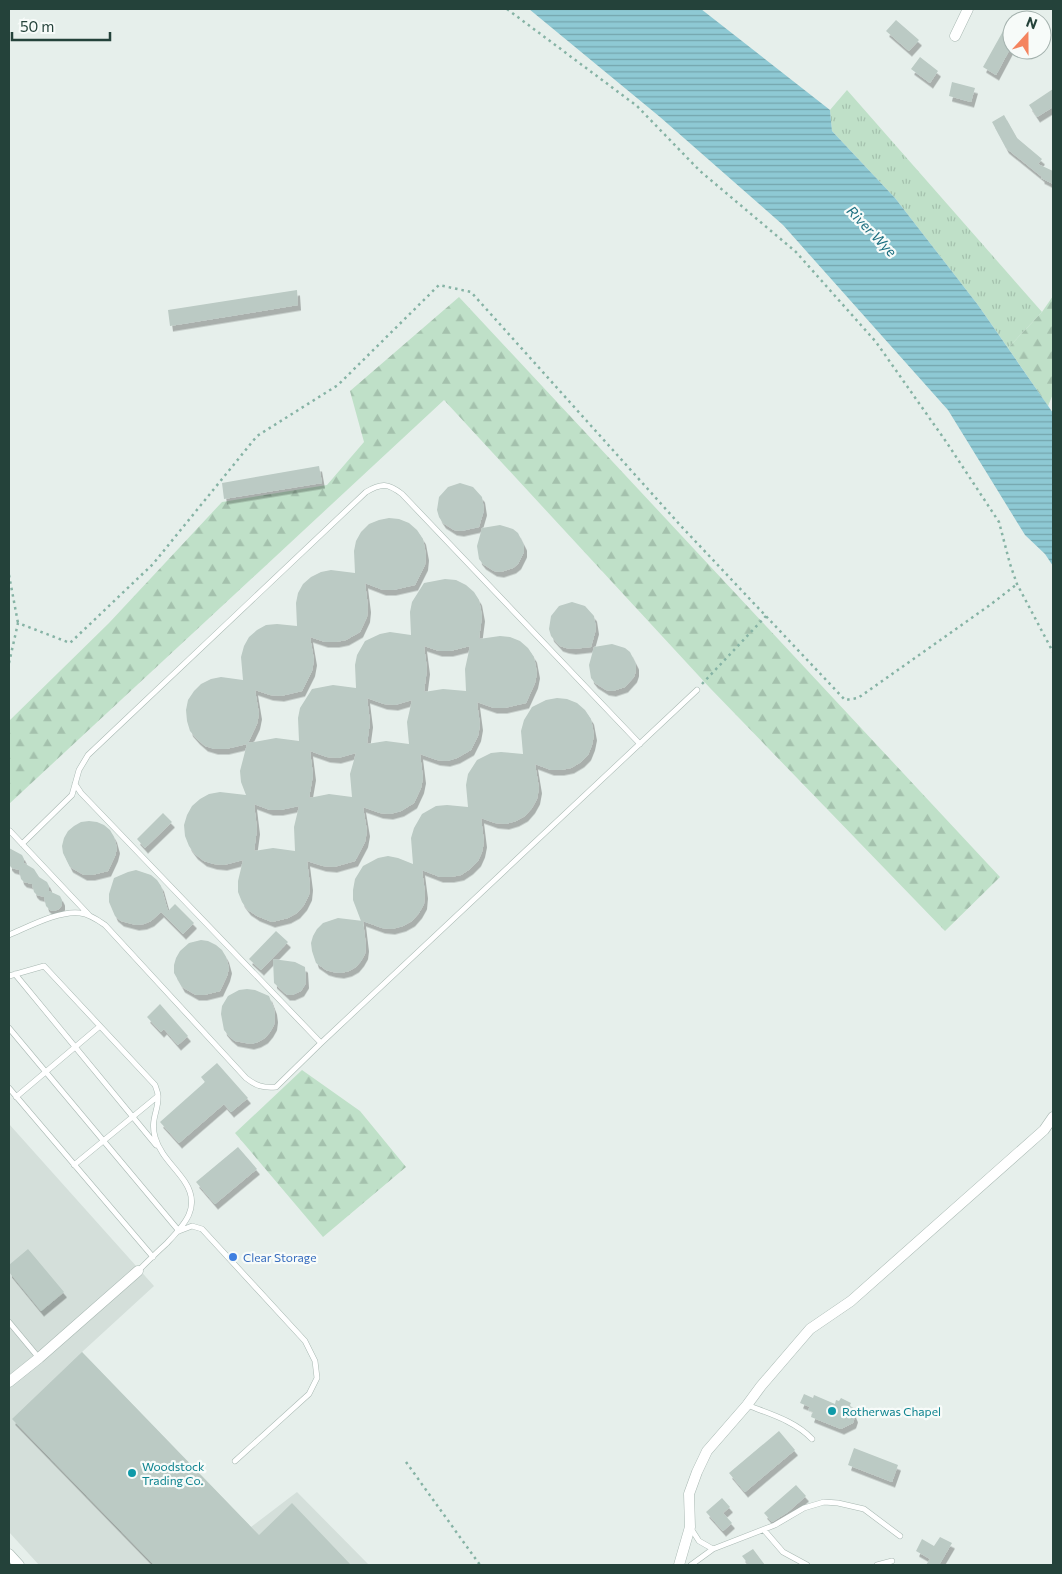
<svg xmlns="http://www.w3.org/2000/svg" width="1062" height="1574" font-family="Commissioner,sans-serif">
<defs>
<pattern id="grass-tufts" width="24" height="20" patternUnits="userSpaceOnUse" patternTransform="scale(1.25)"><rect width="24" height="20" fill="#bfe0c8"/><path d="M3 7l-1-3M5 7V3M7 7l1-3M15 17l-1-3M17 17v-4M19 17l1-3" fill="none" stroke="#a4c1ad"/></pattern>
<pattern id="forest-firs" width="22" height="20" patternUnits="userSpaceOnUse" patternTransform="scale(1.25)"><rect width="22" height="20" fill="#bfe0c8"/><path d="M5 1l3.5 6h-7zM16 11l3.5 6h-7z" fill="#a4c1ad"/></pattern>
<pattern id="water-rules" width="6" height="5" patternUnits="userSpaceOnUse" patternTransform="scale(1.25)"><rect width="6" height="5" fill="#8ec9d4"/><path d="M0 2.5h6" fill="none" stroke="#74a5ad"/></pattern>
<filter id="shadow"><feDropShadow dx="3" dy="5.5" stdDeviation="0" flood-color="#0004"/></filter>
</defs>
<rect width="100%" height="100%" fill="#e6efeb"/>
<path fill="#d4dfda" d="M9,1124l145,162 -72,66 169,175 46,-35 72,73h-330l-30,-33z"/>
<path fill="url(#grass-tufts)" d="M847,90l195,222 -34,36 -30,-43 -83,-107 -63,-67 -2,-21z"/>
<path fill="url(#forest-firs)" d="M1053,296v98l-5,12 -40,-58 34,-36z
M459,297l541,580 -55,54 -235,-243 -266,-288 -435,404v-83l100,-98 113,-121 105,-17 37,-43 -14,-51z
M302,1070l58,41 46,56 -83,70 -88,-104z"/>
<path fill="url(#water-rules)" d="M529,9h172l129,101 2,21 63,67 83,107 75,108v153l-8,-12 -20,-19 -77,-125 -165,-185 -123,-108z"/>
<path fill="#bbcac4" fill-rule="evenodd" filter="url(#shadow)" d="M1012,15v30l-16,30 -13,-8z
M896,20l23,20 -10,11 -23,-20z
M920,57l18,14 -8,12 -19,-14z
M952,82l23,6 -4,14 -22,-6z
M1053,89v18l-16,10 -8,-12z
M1004,115l13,23 25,21 -4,5 15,7v13l-12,-6 1,-1 -36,-29 -14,-26z
M297,290l1,15 -128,21 -2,-16z
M319,466l3,17 -98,16 -2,-16z
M460,483l13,4 9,10 2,13 -5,17 -18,4 -7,-1 -11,-7 -4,-6 -2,-7 2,-13 9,-10z
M389,518l10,1 10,4 8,7 6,9 3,16 -1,10 -10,20 -22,5h-10l-18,-7 3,24 -1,10 -7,15 -14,8 -10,2h-11l-15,-5 4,23 -2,11 -10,20 -21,5 -11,-1 -15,-5 4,24 -2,10 -9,19 28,-5 23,3 -1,-23 2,-10 12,-19 21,-4 23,3 -1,-23 2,-10 8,-14 15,-7 10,-2 21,3 -1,-23 2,-10 12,-19 21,-4 11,1 10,5 8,7 5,8 3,16 -3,23 21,-3 10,1 10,4 8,7 6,9 3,16 -2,10 -9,20 -22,5h-10l-17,-6 3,23 -2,11 -7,14 -14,8 -10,3 -10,-1 -17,-6 3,24 -2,10 -7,15 -13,8 -11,3 -10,-1 -17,-6 4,24 -2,11 -10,19 -21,6 -11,-1 -16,-5 3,24 -1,10 -5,10 -7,8 -9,5 -16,4 -15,-6 -9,-6 -6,-8 -4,-10v-11l5,-21 -19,5 -10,-1 -10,-3 -9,-7 -6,-8 -4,-10 -1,-11 3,-10 5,-9 8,-7 9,-5 11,-2 26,3 -5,-13 -1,-11 7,-27 -21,5h-11l-10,-3 -8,-7 -7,-8 -3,-10 -1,-11 2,-10 6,-9 7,-7 10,-5 10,-2 22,3 -2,-23 3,-11 5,-9 8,-7 9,-5 11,-1 20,2 -1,-23 2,-10 5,-9 8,-7 10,-5 10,-2 24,3 -1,-22 2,-10 5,-9 8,-8 10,-4zM424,646l15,5h11l20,-5 -5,23 1,22 -23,-2 -19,3 3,-23zM367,698l17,6 11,1 17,-5 -5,22 2,22 -23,-3 -19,3 3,-22zM310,751l17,6 11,1 18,-5 -6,21 2,23 -23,-3 -20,4 4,-23zM254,804l16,6h10l19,-4 -5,21 1,24 -22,-3 -19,3 3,-22z
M500,525l13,4 5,4 6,12v7l-6,12 -5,4 -12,4 -7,-1 -11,-7 -4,-5 -2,-13 5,-18z
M572,602l13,4 9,10 2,13 -5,18 -18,2 -7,-1 -6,-2 -9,-10 -2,-7 2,-13 8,-10z
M612,644l13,4 5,4 6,12v7l-2,6 -9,10 -12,4 -7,-1 -11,-7 -4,-5 -2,-13 5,-18z
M557,698l10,1 10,4 8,7 6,9 3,16 -2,10 -4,10 -7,7 -10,6 -10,2h-10l-16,-6 4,24 -2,11 -5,9 -7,8 -9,5 -10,3 -11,-1 -14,-5 3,24 -2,10 -4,9 -8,8 -9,6 -10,2h-11l-18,-7 3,23 -1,11 -5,9 -7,8 -9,5 -11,3 -10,-1 -19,-7 3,25 -1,8 -4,7 -5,6 -7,4 -8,2 -8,-1 -7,-2 -10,-7 -4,-12 -1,-8 2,-7 4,-7 6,-6 15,-5 25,3h-2l-8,-21v-10l2,-11 8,-13 15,-8 10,-2 10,2 15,6 -2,-26 3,-10 8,-14 14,-8 11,-1 21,2 -2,-22 2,-11 9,-14 14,-7 10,-1 22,2 -2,-23 3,-11 8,-13 14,-7z
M163,813l9,9 -27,26 -8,-9z
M89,821l8,1 7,3 6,5 4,7 3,11 -2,8 -7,15 -16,4h-8l-14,-8 -7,-14 -1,-7 2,-8 4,-7 6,-5 7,-4z
M9,848l13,7 2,4v4l10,6 5,8 8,5 2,4v5l11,5 2,4v5l-3,4 -5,2 -4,-1 -4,-4 -2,-9 -7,-2 -3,-3 -2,-8 -8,-2 -3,-3 -2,-9 -7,-2 -3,-3z
M136,870l15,5 6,5 4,6 7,25 7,-7 19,19 -11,11 -22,-22 -10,9 -7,3 -8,1 -15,-4 -6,-5 -6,-14v-8l5,-16 14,-6z
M276,931l12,11 -27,28 -12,-11z
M201,940l7,1 8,4 6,5 4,7 3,11 -2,8 -7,15 -16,4h-8l-14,-8 -8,-14v-8l2,-7 4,-7 9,-8z
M273,959l22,3 10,5 1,16 -5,8 -9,4h-5l-13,-12z
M247,989l8,1 14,6 5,13 1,8 -1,8 -4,7 -5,6 -7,4 -7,2 -16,-3 -6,-5 -5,-6 -3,-16 1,-8 6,-10 11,-6z
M160,1004l28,32 -10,9 -14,-16 -3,3 -14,-15z
M217,1063l31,35 -17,14 -7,-8 -45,39 -19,-21 45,-40 -4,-5z
M238,1147l19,22 -42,35 -19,-22z
M28,1249l36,43 -23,19 -32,-39v-7z
M82,1352l177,183 33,-32 59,62h-197l-142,-146z
M804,1394l9,4 1,-3 21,9 1,-4 3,1 2,-3 10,5 -1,2 5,12 -2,6 -12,6 -30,-12 2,-5 -5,-2 2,-3 -10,-4z
M779,1431l16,19 -50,42 -16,-19z
M854,1448l44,17 -6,17 -44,-17z
M796,1485l10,11 -18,16 -16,10 -8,-9z
M722,1498l8,9 -7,6 9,10 -9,8 -17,-19z
M940,1537l12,6 -13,22h-13l4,-6 -14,-8 6,-12 12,7z
M753,1549l12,16h-16l-7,-9z"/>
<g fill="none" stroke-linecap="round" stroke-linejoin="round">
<defs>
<path id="service" d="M75,784l6,9 240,250
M10,831l79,84
M22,844l50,-49 7,-25 9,-15 278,-263c15,-9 22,-9 36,2l238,250
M9,935c19,-8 51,-25 71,-22 9,1 18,7 25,12l141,153c10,8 17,10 30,9l45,-44 376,-353
M15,974l141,171
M9,976l35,-10 111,119c1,3 3,7 3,11 1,14 -8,23 -3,41 5,18 20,30 30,45 17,26 -2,44 -19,62 -10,9 -19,18 -28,27
M9,1028l170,203
M9,1088l144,169
M16,1097l84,-71
M74,1165l84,-69
M179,1231l13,-5 10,3 103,112 10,20 2,17 -8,16 -74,67
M9,1322l30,36
M747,1405c23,9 48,16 65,34
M690,1527l9,14 14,8
M764,1530l19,22 24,13
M691,1565l22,-16 62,-24 29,-17 20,-6 14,1 26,6 36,27
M877,1565l15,-4"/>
<path id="minor" d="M955,36l13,-27
M9,1382l30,-24 99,-87
M9,1554l10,11
M679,1565l11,-38 -1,-33 8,-22 10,-21 40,-46 14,-19 49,-57 41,-28 193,-171 9,-13"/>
</defs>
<use href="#service" stroke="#a8b8b2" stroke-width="6"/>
<use href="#minor" stroke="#a8b8b2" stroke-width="11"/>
<path stroke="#86b3a5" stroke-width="2.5" stroke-dasharray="2.5 4" stroke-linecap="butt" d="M507,9l130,97 63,65 96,81 80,90 71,101 52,79 11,42 7,20 36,68
M9,575l9,48
M9,663l9,-40 52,20 83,-79 104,-128 81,-51 101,-100 32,7 210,234 164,174 13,-2 132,-93 27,-21
M702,684l64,-68
M406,1462l74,103"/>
<use href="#service" stroke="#fff" stroke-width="5"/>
<use href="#minor" stroke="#fff" stroke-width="10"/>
</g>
<circle fill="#3f7fe0" stroke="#f7fbf9" stroke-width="2" cx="233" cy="1257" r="5"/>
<g fill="#0f9aa8" stroke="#f7fbf9" stroke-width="2">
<circle cx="832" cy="1411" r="5"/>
<circle cx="132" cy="1473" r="5"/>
</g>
<g text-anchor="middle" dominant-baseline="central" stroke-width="4.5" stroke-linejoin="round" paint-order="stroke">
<g font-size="12" fill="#366cbe" stroke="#f7fbf9" text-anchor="start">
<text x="243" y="1257">Clear Storage</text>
</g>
<g font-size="12" fill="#0d838f" stroke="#f7fbf9" text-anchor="start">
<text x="842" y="1411">Rotherwas Chapel</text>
<text x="142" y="1466">Woodstock<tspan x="142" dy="14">Trading Co.</tspan></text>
</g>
<g font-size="14" font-style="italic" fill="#1c6f80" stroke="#f7fbf9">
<text transform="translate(872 231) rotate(46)">River Wye</text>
</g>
</g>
<rect width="1062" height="1574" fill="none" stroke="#24423a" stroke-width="20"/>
<g transform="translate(1027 35) rotate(21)"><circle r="24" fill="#f7fbf9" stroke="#a3b1ad"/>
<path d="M0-4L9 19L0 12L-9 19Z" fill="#f4845f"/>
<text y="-8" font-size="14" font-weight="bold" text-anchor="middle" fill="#24423a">N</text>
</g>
<path d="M12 32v8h98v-8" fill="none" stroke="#24423a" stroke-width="2.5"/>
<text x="20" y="32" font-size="15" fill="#24423a" stroke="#f7fbf9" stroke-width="4" paint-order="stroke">50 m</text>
</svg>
